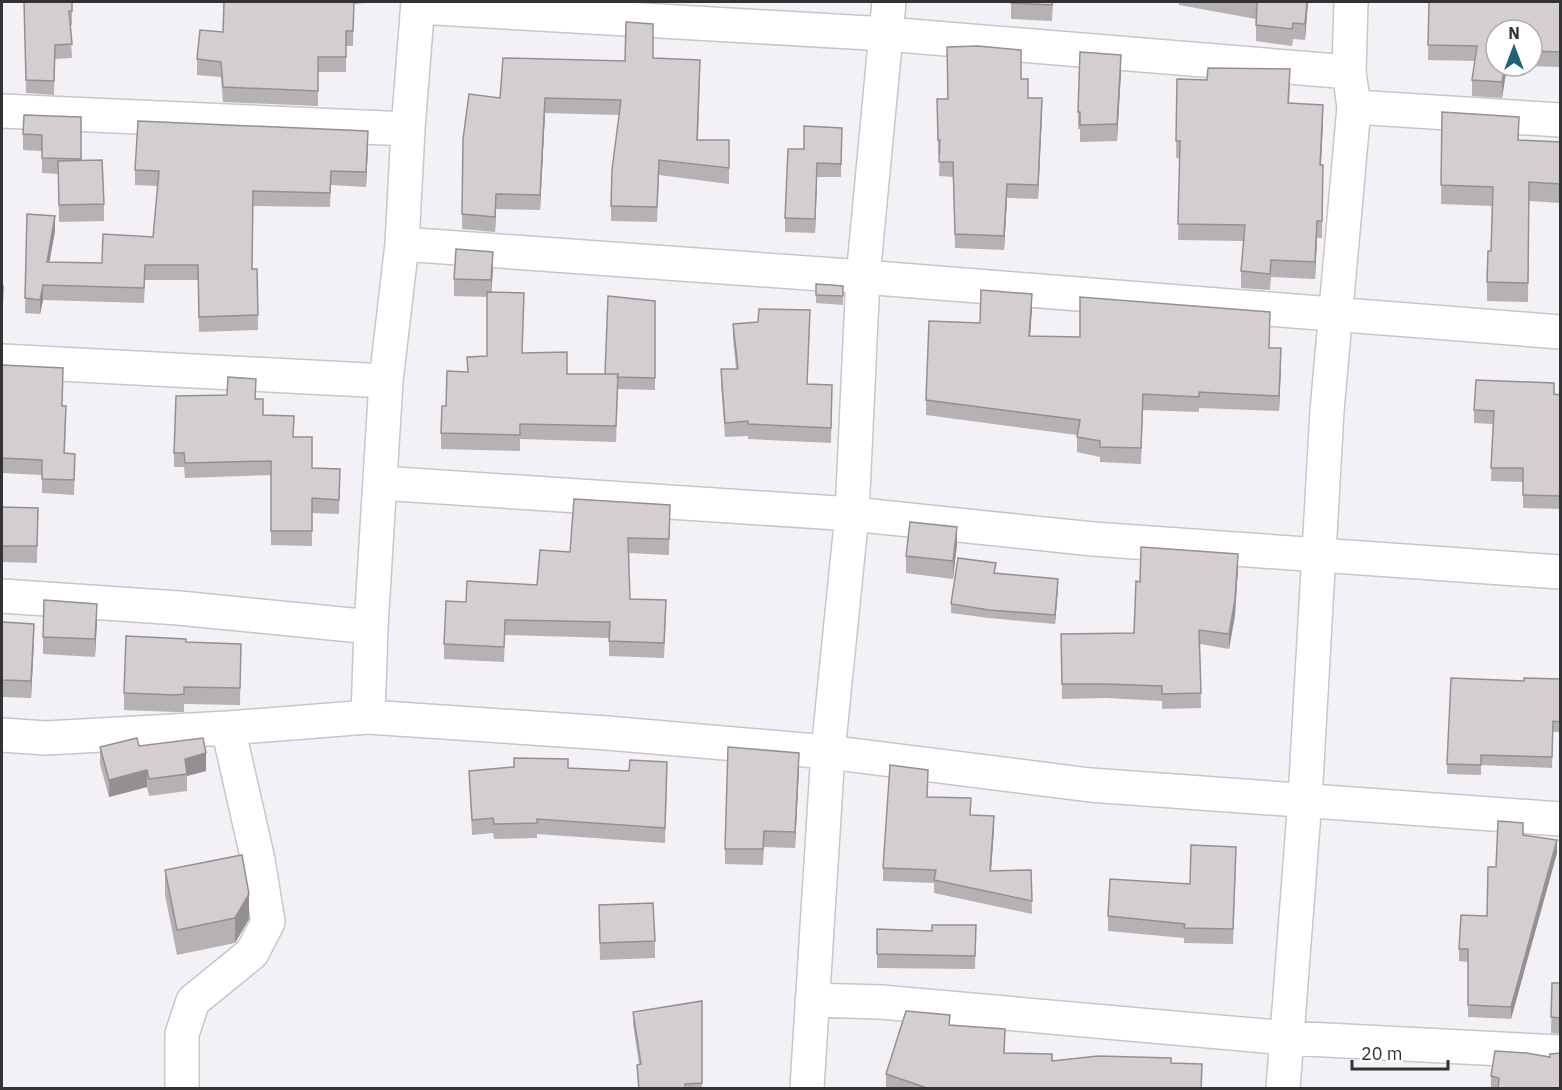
<svg xmlns="http://www.w3.org/2000/svg" width="1562" height="1090" font-family="'IBM Plex Sans',sans-serif">
<rect width="100%" height="100%" fill="#f3f1f6"/>
<g fill="none" stroke-linecap="round" stroke-linejoin="round">
<defs>
<path id="minor" d="M418,7l468,27 463,38
M1354,107l206,13
M2,111l406,18
M402,244l461,33 697,55
M2,361l384,20
M380,483l472,31 241,25 467,33
M2,596l177,12 192,19
M368,717l3,-90 15,-246 16,-137 6,-115 10,-127
M2,735l44,3 182,-10 140,-11 239,16 221,19 262,33 470,34
M812,1000l69,2 406,36 273,14
M182,1088v-54l11,-33 59,-48 16,-31 -10,-62 -30,-132
M807,1088l21,-336 24,-238 11,-237 26,-275
M1283,1088l22,-289 22,-388 27,-304 -5,-35 2,-70"/>
</defs>
<use href="#minor" stroke="#c8c6cb" stroke-width="36"/>
<use href="#minor" stroke="#fff" stroke-width="33"/>
</g>
<path fill="#b6b1b3" d="M24,2h48v23h-2l2,33 -17,1 -1,36 -28,-2z
M224,2h156l-26,2 -1,42h-7v26h-28v34l-95,-4 -2,-25 -24,-2v-16l26,-27z
M1011,2h42l-1,19 -41,-2z
M1179,2h129l-3,38 -12,-1 -1,7 -36,-5v-22l-77,-14z
M1429,2h131v65l-32,-1h4v-36h-36l11,36 -5,32 -30,-2v-16l3,-19 -47,-1z
M653,58l47,17 -2,65 31,28v16l-70,-9 -2,47 -46,-1v-15l8,-91 -74,-2 -5,97 -44,-1 -1,23 -33,-3 1,-90 37,-41 125,-37z
M1121,72l-4,69 -37,1v-13h-2v-17z
M1021,79l7,19 14,14 -4,87 -31,-1 -3,52 -49,-2 -2,-71 -14,-1 1,-22h-2l-1,-55h11z
M1177,79l30,1 83,6 -1,17 34,18 -2,44h2l-1,73h-5l-2,41 -44,-2 -1,13 -29,-2v-17l3,-30 -66,-1 2,-82h-4z
M1442,112l77,28 41,2v61l-31,-2 -1,101 -41,-1v-19l4,-31 1,-45 -51,-2z
M81,117v43l23,44v17l-45,1 -1,-48 -16,-1v-22l-19,-1v-16z
M842,128l-1,49h-24l-2,56 -30,-1v-14l19,-69z
M368,146l-2,41 -35,-2 -1,22 -77,-1 -1,63h5l1,61 -59,2 -1,-52h-53l-1,23 -101,-3 -3,14 -15,-1 2,-99 28,17 -6,31 53,1 51,-26 5,-51 -23,-1v-15z
M493,269l-2,23 32,61 44,21h38l50,-73v89l-37,-1 -2,53 -96,-3v12l-79,-2v-16l5,-27 21,-34v-15l20,-1v-59l-33,-1v-17z
M816,284l27,2v19l-27,-2z
M1032,309l-2,27 239,12 12,16 -2,47 -80,-3v4l-56,-2 -2,54 -41,-2v-5l-23,-5v-17l-151,-20v-15l54,-77z
M733,324l77,1 -3,59 25,16 -1,43 -83,-4v-3l-23,1 -4,-53v-15h15l-3,-30z
M2,365l61,18 -1,23 4,15 -1,32 10,15 -1,27 -32,-2v-18l-40,-2z
M1554,394l6,1v114l-37,-1v-26l-32,-1 2,-57 -19,-1v-13z
M255,399l8,16 30,22 19,31 28,15 -1,31 -27,-1v33l-41,-1v-70l-86,3 -1,-11h-10v-14z
M670,505l-1,50 -41,-2 2,46 36,17 -2,42 -55,-2v-18l-104,-3 -1,27 -60,-3v-15l22,-42 71,-17 33,-33z
M2,507l36,1 -1,55 -35,-1z
M957,544l-4,35 -47,-6v-17z
M1238,568l-3,47 -6,34 -29,-5 1,64 -39,1v-8l-56,-3 -44,1 -1,-65 73,-1 6,-51z
M995,573l63,15 -3,36 -66,-6 -38,-5v-9z
M97,621l-2,36 -52,-3v-17z
M2,622l32,18 -3,58 -29,-1z
M186,642l55,2 -1,61 -56,-1v8h-8l-52,-2v-17z
M1560,679v53h-7l-1,36 -71,-3v10l-34,-1v-10l77,-83z
M139,746l67,25 -19,5v15l-38,5 -2,-9 -38,10 -9,-33v-17z
M568,768l99,9 -2,66 -128,-9v4l-43,1 -1,-6 -21,2 -3,-64z
M799,768l-4,80 -31,-1 -1,18 -38,-1v-15z
M928,797l43,18 23,14 -3,42 40,-1 1,44 -98,-21v-10l-51,-2v-13z
M1523,835l34,18 -46,166 -43,-2v-55l-9,-1v-12l28,-33 9,-49z
M1236,862l-3,82 -49,-1v-5l-76,-7v-15l82,-32z
M165,870l84,49 -14,24 -58,12 -12,-60z
M599,905l56,36v17l-55,2z
M976,925l-1,44 -98,-1v-39l55,2z
M1552,983h8v51l-9,-1z
M702,1001v88h-64l-1,-24 2,-1 -6,-40v-12z
M950,1025l55,16v12l47,8 119,2 30,26h-310l-5,-2v-13z
M1550,1057l10,32h-69v-13z"/>
<path fill="#949092" d="M1307,2h1l-3,38v-16z
M1121,55v17l-4,69v-17z
M1505,66h2l-5,32v-16z
M545,98v15l-5,97v-15z
M1042,98v14l-4,87v-14z
M1323,105v16l-3,60v-16z
M368,131v15l-2,41v-15z
M817,163v14l-2,56v-14z
M1007,184v14l-3,52v-14z
M496,194v15l-1,23v-15z
M55,216v15l-8,45v-14z
M1317,221v17l-2,41v-17z
M493,252v17l-2,29v-18z
M43,285v15l-3,14v-14z
M1032,294v15l-3,42v-15z
M1281,348v16l-2,47v-15z
M957,527v17l-4,35v-18z
M1238,554v14l-3,47 -6,34v-15z
M1058,579v9l-3,36v-9z
M97,604v17l-2,36v-18z
M34,624v16l-3,58v-17z
M206,753v18l-19,5 -2,-17z
M799,753v15l-4,80v-16z
M147,770v17l-38,10v-17z
M994,816v13l-4,55v-13z
M1557,840v13l-46,166v-12z
M249,894v25l-14,24v-25z"/>
<path fill="#d4ced0" stroke="#949092" stroke-width="1.5" d="M24,2h48v9h-3l3,33 -17,1 -1,36 -28,-1z
M224,2h130l-1,29h-7v26h-28v34l-95,-4 -2,-25 -24,-3 3,-29 23,2z
M1252,2h55l-2,22 -12,-1 -1,6 -36,-4 1,-22z
M1429,2h131v50l-28,-1v-21h-36v36h9l-3,16 -30,-2 5,-34 -49,-1z
M1011,3v-1h41v3z
M626,22l27,2v34l47,2 -3,80h32v28l-70,-8 -2,47 -46,-1 1,-36 9,-70 -76,-2 -5,97 -44,-1 -1,23 -33,-3 1,-75 6,-45 31,4 3,-40 122,3z
M978,46l43,4v29h7v19h14l-4,87 -31,-1 -3,52 -49,-2 -2,-72h-14l1,-22h-2l-1,-41h11l-1,-52z
M1080,52l41,3 -4,69 -37,1v-13h-2z
M1208,68l82,1 -2,34 35,2 -3,60h3l-1,56h-5l-2,41 -44,-2 -1,14 -29,-3 4,-46 -67,-1 2,-83h-4l1,-62 30,1z
M1442,112l77,5 -1,23 42,2v42l-31,-2 -1,101 -41,-1 1,-31h3l2,-64 -52,-2z
M24,115l57,2v42l-39,-1v-23l-19,-1z
M138,121l230,10 -2,41 -35,-1 -1,22 -77,-2 -1,78h5l1,46 -59,2 -1,-52h-53l-1,23 -101,-3 -3,15 -15,-2 2,-84 28,2 -8,46 55,1 1,-29 50,3 6,-66 -24,-1z
M804,126l38,2 -1,36 -24,-1 -2,56 -30,-1 3,-69h16z
M102,160l2,44 -45,1 -1,-44z
M456,249l37,3 -2,28 -37,-1z
M816,284l27,2v10l-27,-1z
M2,286h1l-1,25z
M981,290l51,4 -3,42 51,1v-40l190,15 -1,36h12l-2,48 -80,-4v5l-56,-3 -2,54 -41,-1v-6l-23,-4 3,-17 -154,-20 3,-79 51,2z
M487,292l37,1 -2,60 45,-1v22h51l-2,52 -96,-2v11l-79,-2 1,-27h4l1,-35 21,1 -1,-15 20,-1z
M608,296l47,5v77l-38,-1 1,-3h-13z
M759,309l51,1 -3,74 25,1 -1,43 -83,-4v-3l-23,2 -4,-54h17l-5,-45 25,-2z
M2,365l61,3 -1,38h4l-2,47 11,1 -1,26 -32,-1v-19l-40,-2z
M228,377l28,2 -1,20h8v16l31,1 -1,21h19v31l28,1 -1,31 -27,-2v33h-41v-70l-86,2 -1,-10h-10l2,-57 51,-1z
M1476,380l78,3v11l6,1v101l-37,-1v-27h-32l3,-57 -20,-1z
M574,499l96,6 -1,34 -41,-1 2,61 36,1 -2,43 -55,-2 1,-19 -105,-2 -1,27 -60,-3 2,-43 20,1 1,-21 70,4 3,-35 30,2z
M2,507l36,1 -1,38h-35z
M910,522l47,5 -4,34 -47,-5z
M1141,547l97,7 -3,46 -6,34 -30,-4 2,63 -39,1v-8l-56,-2h-44l-1,-50 73,-1 2,-52 4,1z
M958,558l38,5 -2,10 64,6 -3,36 -66,-5 -38,-6z
M44,600l53,4 -2,35 -52,-2z
M2,622l32,2 -3,57 -29,-1z
M126,636l60,3v3l55,2 -1,44 -56,-1v7l-8,1 -52,-2z
M1451,678l73,3v-3l36,1v43l-7,-1 -1,36 -71,-2v10l-34,-1z
M137,738l2,8 64,-8 3,15 -21,6 2,15 -38,5 -2,-9 -38,10 -9,-33z
M728,747l71,6 -4,79 -31,-1 -1,18h-38z
M514,758l54,1v9l61,3 1,-11 37,2 -2,66 -128,-9v4l-43,1 -1,-6 -21,2 -3,-49 45,-4z
M890,765l38,5 -1,27 44,1 -1,17 24,1 -4,55 41,-1 1,31 -98,-21 2,-10 -53,-2z
M1498,821l25,2v12l34,5 -46,167 -43,-2v-56h-9l2,-34 26,1 1,-49h8z
M1191,845l45,2 -3,82 -49,-1 1,-4 -77,-8 2,-37 80,5z
M242,855l7,39 -14,24 -58,12 -12,-60z
M653,903l2,38 -55,2 -1,-38z
M932,925h44l-1,31 -98,-2v-25l55,2z
M1552,983h8v35l-9,-1z
M702,1001v82l-17,1v5h-46l-2,-24 4,-1 -8,-52z
M906,1011l44,4 -1,10 56,4 -1,24 48,1v7l46,-5 73,2v5l31,1 -1,25h-271l-44,-15z
M1495,1051l31,2 24,4v-3l10,-1v36h-62l1,-11 -8,-2z"/>
<rect width="1562" height="1090" fill="none" stroke="#333234" stroke-width="6"/>
<g transform="translate(1514 48)"><circle r="28" fill="#ffffff" stroke="#adadae" stroke-width="1.5"/>
<path d="M0-4.5L10 22L0 15L-10 22Z" fill="#1f6275"/>
<text y="-9" font-size="16" font-weight="bold" text-anchor="middle" fill="#333234">N</text>
</g>
<path d="M1352 1060v9h96v-9" fill="none" stroke="#333234" stroke-width="3"/>
<text x="1361" y="1060" font-size="18" fill="#333234" stroke="#ffffff" stroke-width="4.5" paint-order="stroke">20 m</text>
</svg>
